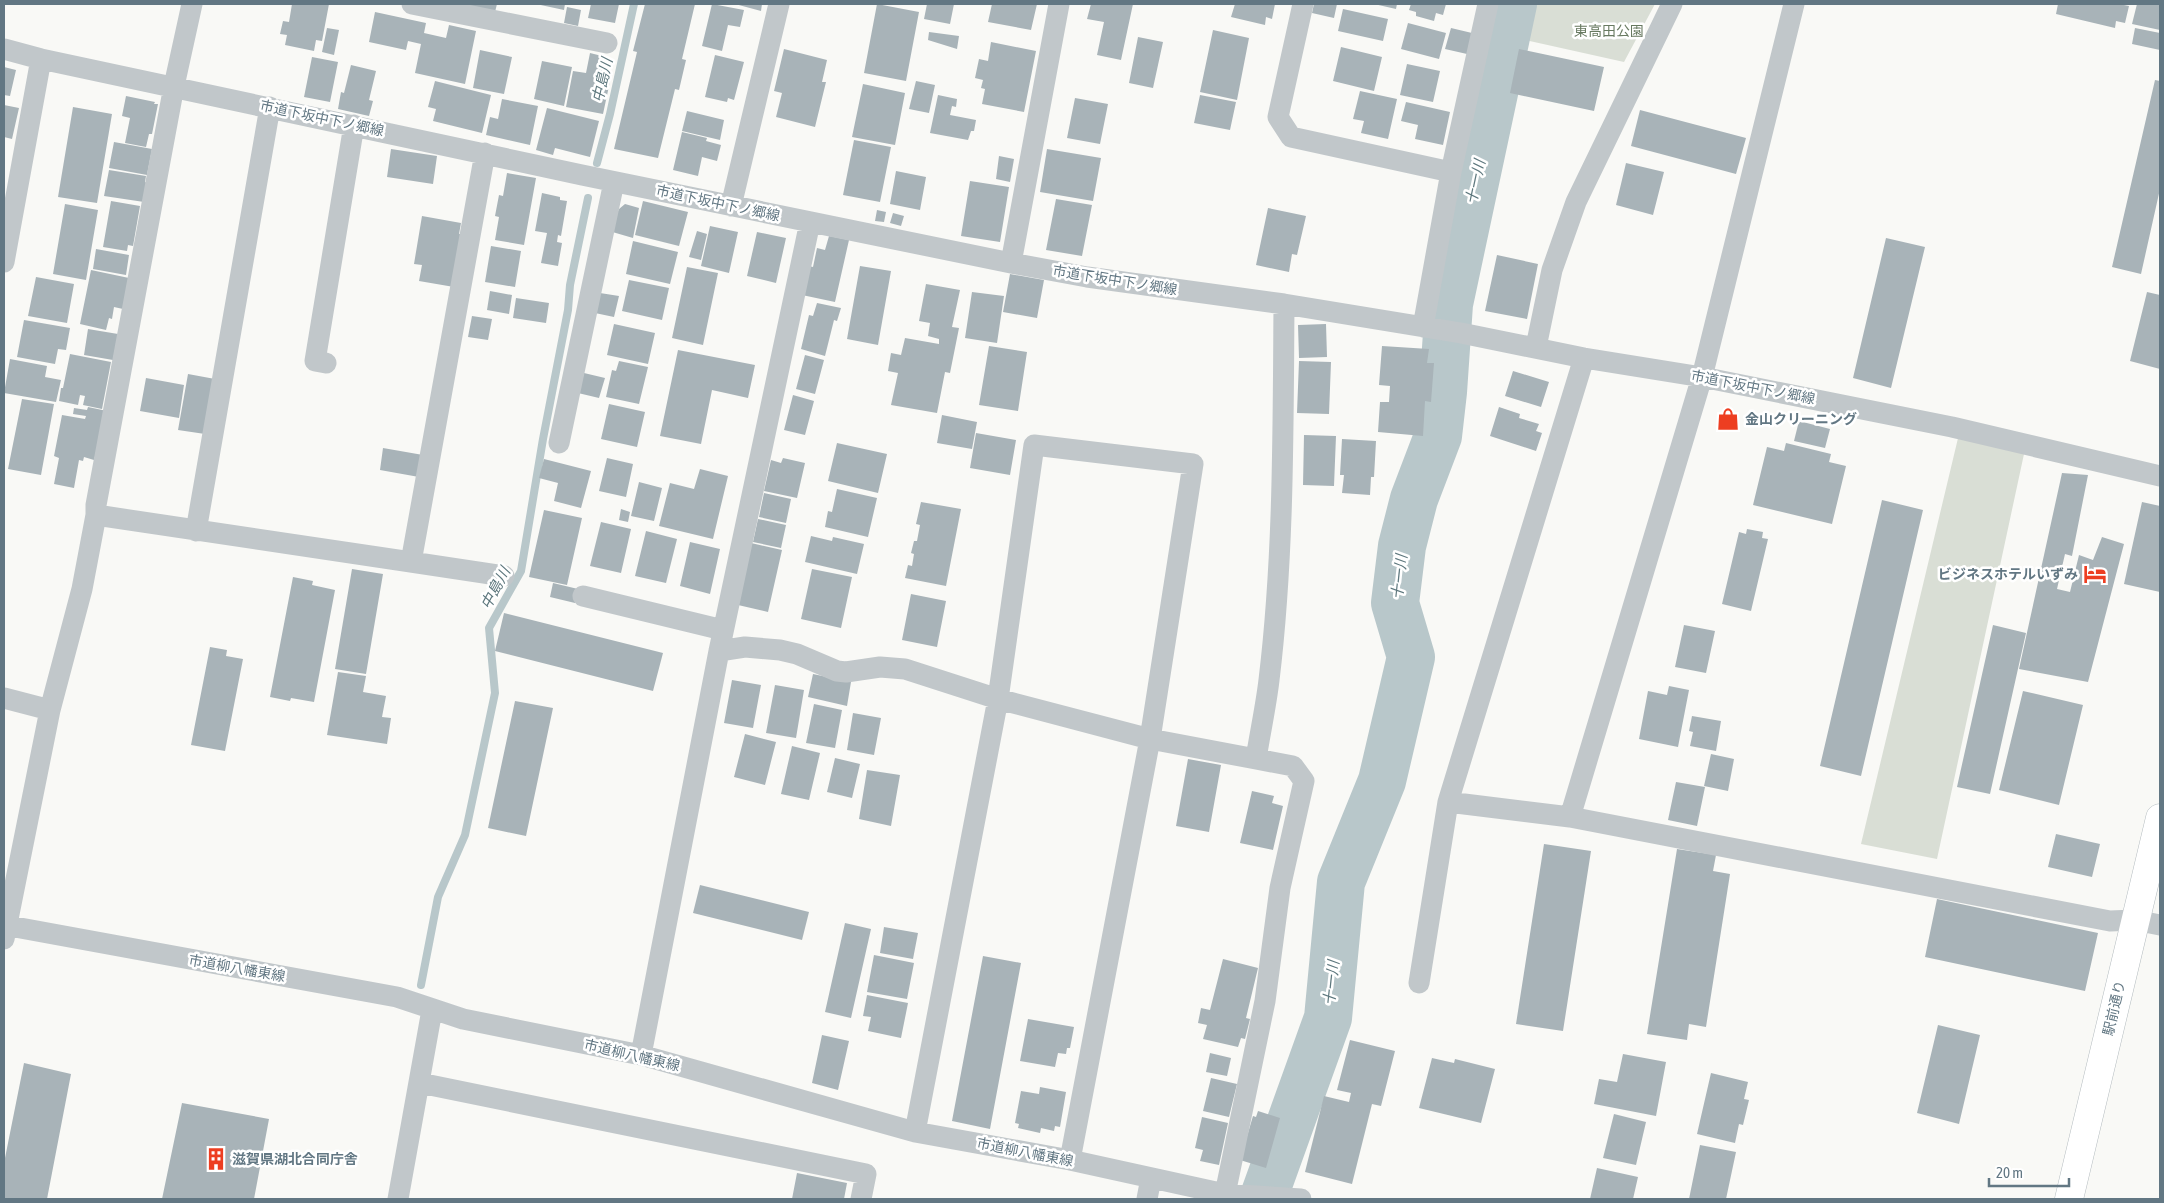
<svg xmlns="http://www.w3.org/2000/svg" width="2164" height="1203" font-family="'Asap Condensed','Noto Sans JP',sans-serif">
<rect width="100%" height="100%" fill="#f9f9f6"/>
<path fill="#d9ded5" d="M1523,4h132l-31,58 -108,-24z
M1959,434l65,20 -87,405 -76,-15z"/>
<g fill="none" stroke-linecap="round" stroke-linejoin="round">
<path stroke="#b8c7ca" stroke-width="8" d="M597,163l13,-49 24,-110
M421,985l17,-88 27,-62 30,-142 -6,-65 32,-57 22,-132 25,-129 2,-25 18,-87"/>
<path stroke="#b8c7ca" stroke-width="48" d="M1263,1199l65,-181 13,-136 41,-101 29,-124 -16,-54 7,-57 12,-47 24,-63 5,-44 6,-88 64,-300"/>
</g>
<path fill="#a8b3b8" d="M292,4h37l-7,37 -6,-1 -2,11 -29,-6 2,-10 -7,-1 3,-13 6,1z
M458,4h39l-2,8z
M536,4h29l-1,6z
M591,4h28l-4,19 -27,-5z
M645,4h50l-13,55 4,1 -7,30 -4,-1 -17,69 -44,-9 23,-97 -4,-1z
M712,4l32,6 -4,17 -12,-2 -6,26 -20,-5z
M735,4h27l-1,7z
M877,4l42,8 -13,69 -42,-8z
M927,4h27l-4,20 -26,-5z
M992,4h45l-6,26 -43,-8z
M1091,4h42l-12,56 -24,-5 7,-33 -17,-3z
M1235,4h40l-3,15 -6,-2 -1,8 -34,-8z
M1314,4h23l-3,14 -22,-5z
M1374,4h23l-1,5z
M1411,4h35l-3,11 -7,-2 -2,8 -18,-5v-4l-7,-2z
M2058,4h61l10,2 -4,17 -9,-2 -1,7 -59,-14z
M2137,4h23v26l-28,-6z
M567,7l14,3 -3,16 -14,-3z
M1343,9l45,10 -5,22 -45,-10z
M375,12l51,11 -2,10 22,5 3,-13 27,6 -11,53 -50,-11 6,-29 -13,-3 -2,9 -37,-8z
M1408,23l38,10 -7,26 -38,-10z
M327,28l12,2 -5,25 -12,-3z
M1451,28l21,5 -5,21 -22,-5z
M2135,28l25,5v17l-28,-6z
M1213,30l36,8 -12,62 -37,-8z
M929,32l30,4 -2,13 -29,-9z
M1138,37l25,5 -10,46 -24,-5z
M991,42l45,9 -12,61 -42,-8 3,-15 -4,-1 2,-8 -8,-2 4,-19 9,2z
M1341,47l41,10 -8,34 -41,-10z
M784,49l43,11 -5,22h4l-11,45 -39,-10 6,-24 -8,-2z
M1519,49l85,18 -10,44 -84,-18z
M480,50l32,7 -8,37 -31,-6z
M590,53l12,3 -3,13 13,3 -9,42 -37,-7 7,-36 13,2z
M715,55l29,7 -10,38 -6,-2 -1,4 -22,-5z
M312,57l26,5 -8,40 -26,-5z
M542,61l30,6 -8,39 -30,-7z
M1407,64l33,7 -7,31 -33,-7z
M351,65l25,6 -7,29 4,1 -4,15 -31,-7 3,-17 3,1z
M4,67l12,3 -6,26 -6,-1z
M2155,80l5,1v108l-19,85 -29,-7z
M435,81l56,14 -9,38 -49,-12 3,-12 -8,-2z
M916,81l19,4 -6,28 -20,-4z
M863,84l42,9 -10,52 -43,-8z
M1360,91l37,8 -9,40 -27,-6 3,-12 -11,-2z
M938,95l19,4 -1,8 -4,-1 -2,9 26,5 -2,11h-3l-3,9 -38,-7z
M1200,95l36,7 -6,28 -36,-7z
M126,96l29,6 -1,2h4l-6,30h-3l-3,13 -21,-4 5,-25 -8,-2z
M1075,98l33,6 -8,40 -33,-6z
M502,99l36,7 -8,39 -44,-10 4,-18 8,2z
M1406,102l44,10 -7,33 -28,-6 3,-14 -17,-4z
M4,105l15,3 -7,31 -8,-2z
M73,107l39,7 -15,89 -39,-6z
M547,108l52,13 -9,36 -35,-9 -2,7 -17,-5z
M1640,110l106,28 -10,36 -105,-28z
M687,111l37,9 -4,20 -38,-9z
M682,132l25,6 -1,3 15,4 -4,16 -15,-4 -4,19 -25,-6z
M854,140l37,7 -11,55 -37,-7z
M114,142l38,7 -5,26 -38,-7z
M391,149l46,7 -4,28 -46,-7z
M1047,149l54,9 -8,43 -53,-9z
M999,156l15,3 -4,23 -14,-3z
M1626,163l38,9 -11,43 -37,-10z
M109,170l37,6 -1,6 2,1 -3,19 -40,-6z
M896,171l30,6 -6,33 -30,-6z
M507,173l29,5 -12,67 -29,-5 4,-23 -4,-1 4,-21 4,1z
M970,181l39,6 -9,55 -39,-6z
M542,193l18,4v3l7,1 -6,35 -3,-1 -1,7 5,1 -4,23 -17,-3 6,-30 -12,-2z
M1056,199l36,6 -10,51 -36,-6z
M111,201l29,5 -7,40 -5,-1 -1,6 -24,-4z
M643,201l45,11 -9,34 -44,-11z
M65,204l33,6 -12,70 -33,-6z
M625,204l14,4 -6,30 -24,-7 10,-22z
M1268,208l38,8 -9,39 -5,-1 -3,18 -33,-7z
M877,210l9,2 -2,10 -9,-1z
M893,213l11,3 -3,10 -11,-3z
M422,216l39,7 -2,11h4l-9,53 -35,-6 3,-16 -8,-1z
M710,226l28,6 -9,41 -28,-7z
M697,231l10,3 -6,26 -12,-3z
M757,232l29,6 -10,45 -29,-7z
M829,236l20,4 -14,62 -33,-7 7,-29 4,1 4,-19 8,2z
M1886,238l39,9 -34,141 -38,-10z
M633,241l45,11 -8,32 -44,-10z
M491,246l30,5 -6,36 -30,-5z
M96,249l33,6 -3,20 -33,-6z
M1497,255l41,9 -11,55 -42,-8z
M860,266l31,5 -13,74 -31,-6z
M687,267l31,6 -15,72 -31,-7z
M91,270l38,8 -6,31 -9,-2 -2,12 -3,-1 -3,12 -26,-6z
M1010,274l34,6 -7,38 -34,-6z
M36,277l38,7 -7,39 -39,-7z
M629,280l40,8 -7,32 -40,-9z
M926,284l34,6 -8,37 7,1 -9,45 -5,-1 -8,41 -46,-8 7,-32 -10,-2 3,-18 10,2 4,-17 34,6v-5l-11,-3 2,-13 -11,-2z
M490,291l22,4 -3,19 -22,-4z
M972,292l32,4 -7,47 -32,-5z
M2147,292l13,3v74l-30,-8z
M600,293l19,3 -5,21 -19,-4z
M516,298l33,5 -3,20 -33,-5z
M817,303l24,5 -4,13 -3,-1 -9,36 -24,-7 8,-34 4,1z
M472,316l20,3 -4,21 -20,-3z
M24,320l46,8 -4,22 -8,-1 -3,15 -38,-7z
M614,324l41,9 -7,31 -41,-9z
M1326,324l1,33 -28,1 -1,-33z
M88,329l30,5 -5,26 -29,-5z
M989,346l38,6 -9,59 -39,-6z
M1382,346l47,3 -2,14h7l-3,39 -6,-1 -2,35 -45,-4 2,-30h9l1,-16 -11,-1z
M678,350l77,15 -7,33 -36,-8 -11,54 -41,-8z
M70,354l41,8 -9,47 -19,-4 2,-9 -5,-1 -2,10 -19,-4 2,-13h2z
M805,355l19,5 -9,34 -19,-5z
M10,359l37,7 -2,11 16,3 -5,22 -52,-9z
M619,361l29,6 -9,37 -33,-7 6,-27 4,1z
M1299,361l32,1 -2,52 -32,-1z
M1513,371l36,11 -8,25 -36,-11z
M584,373l21,5 -6,20 -21,-5z
M188,374l27,5 -10,55 -27,-4z
M146,378l38,7 -5,33 -39,-7z
M793,395l21,6 -9,34 -21,-5z
M22,399l32,5 -13,71 -33,-6z
M609,404l36,8 -8,35 -36,-8z
M88,407l19,4 -13,49 -10,-3 -1,4 -4,-1 -5,28 -20,-4 5,-26 -5,-2 8,-41 23,4 1,-3 -13,-2 1,-6 13,2z
M1499,407l21,7 -1,4 20,6 -3,7 6,2 -6,18 -46,-15z
M942,415l35,7 -5,27 -35,-6z
M1799,421l31,8 -5,19 -31,-7z
M976,433l40,7 -6,35 -40,-7z
M1304,435l32,1 -2,50 -31,-1z
M1342,439l34,2 -2,36h-3l-1,18 -28,-2 2,-18h-4z
M837,443l50,11 -9,39 -50,-12z
M1786,443l45,11 -2,8 17,4 -14,58 -79,-19 14,-58 17,4z
M383,448l40,7 -4,22 -39,-7z
M607,458l26,6 -7,33 -27,-6z
M783,458l22,5 -8,35 -33,-7 7,-31 10,3z
M544,459l47,12 -10,37 -27,-7 4,-18 -19,-5z
M700,469l28,7 -15,63 -54,-13 11,-43 24,6z
M2062,473l26,2 -16,81 -7,-2 -8,35 13,3 9,-37 14,5 9,-23 22,7 -36,138 -69,-13z
M639,482l23,6 -8,33 -23,-5z
M837,489l40,9 -9,39 -43,-10 3,-16 4,1z
M764,493l27,6 -5,24 -27,-6z
M1882,500l41,10 -62,266 -41,-10z
M921,502l40,7 -15,77 -41,-8 3,-13 4,1 2,-12 -3,-1 3,-12h3l3,-16 -4,-1z
M2142,502l18,4v86l-36,-8z
M621,509l9,3 -2,10 -9,-2z
M544,510l38,8 -15,67 -38,-8z
M758,519l28,6 -5,23 -28,-6z
M601,522l30,7 -10,44 -31,-7z
M1747,529l16,3 -1,6 6,1 -17,72 -29,-7 17,-72 7,2z
M646,531l31,8 -11,44 -31,-7z
M811,536l21,5 1,-4 31,7 -7,30 -52,-12z
M690,542l30,7 -10,45 -30,-8z
M751,543l31,7 -14,62 -30,-7z
M352,569l31,5 -17,100 -31,-5z
M812,569l40,8 -11,51 -40,-9z
M293,577l20,4 -1,4 23,5 -21,112 -23,-4 -1,3 -20,-4z
M553,583l25,6 -3,14 -25,-6z
M911,594l35,7 -9,46 -35,-7z
M504,613l159,40 -10,38 -158,-40z
M1684,625l31,6 -9,42 -31,-6z
M1993,625l33,8 -36,161 -33,-7z
M210,647l17,3 -1,6 17,3 -18,92 -34,-6z
M338,672l28,4 -3,16 23,4 -4,21 9,1 -4,26 -60,-9z
M813,674l38,8 -4,24 -39,-9z
M732,680l29,5 -8,43 -29,-5z
M775,685l29,5 -8,48 -30,-5z
M1669,686l20,4 -11,57 -39,-8 9,-48 19,4z
M2023,691l60,14 -24,100 -60,-15z
M515,701l38,7 -27,128 -38,-8z
M814,704l28,6 -7,38 -29,-5z
M853,713l28,5 -7,37 -27,-5z
M1692,716l29,5 -5,30 -26,-5 3,-14 -4,-1z
M745,734l31,8 -11,43 -31,-8z
M792,746l28,7 -11,47 -28,-6z
M1711,754l23,5 -6,32 -24,-5z
M835,758l25,6 -8,34 -25,-6z
M1188,759l33,6 -12,67 -33,-6z
M867,770l33,5 -9,51 -32,-7z
M1676,782l29,5 -8,39 -29,-6z
M1252,791l22,5 -2,7 11,3 -10,44 -33,-7z
M2056,834l44,10 -8,33 -44,-10z
M1544,844l47,7 -28,180 -47,-7z
M1677,849l39,6 -3,16 17,3 -24,153 -17,-3 -2,16 -40,-6z
M700,885l109,27 -7,28 -109,-27z
M1937,899l161,34 -13,58 -160,-34z
M845,923l26,6 -20,89 -26,-6z
M884,927l34,6 -5,26 -33,-6z
M874,955l40,8 -7,36 -40,-7z
M983,956l38,7 -31,166 -38,-8z
M1223,959l35,9 -12,50 4,1 -5,20 -4,-1 -3,9 -35,-8 4,-14 -9,-2 3,-15 9,2z
M867,995l41,8 -7,35 -33,-7 3,-14 -8,-1z
M1028,1019l46,8 -4,21h-3l-1,6 -8,-1 -3,14 -35,-6z
M1938,1025l42,10 -21,89 -42,-11z
M822,1035l27,6 -11,49 -26,-7z
M1350,1040l45,11 -14,55 -9,-2 -20,80 -47,-12 19,-76 25,6 2,-9 -14,-3z
M1210,1053l21,5 -4,18 -21,-4z
M1623,1054l43,8 -10,54 -62,-12 5,-25 18,3z
M1432,1058l22,5 1,-4 40,10 -14,54 -62,-15z
M24,1063l47,11 -24,125h-43v-36z
M1711,1073l37,9 -4,17 5,1 -6,25 -4,-1 -4,19 -38,-9z
M1211,1078l26,6 -8,33 -26,-6z
M1040,1087l26,5 -6,35 -5,-1 -1,5 -13,-3 -1,5 -22,-5 1,-4 -4,-1 6,-32 18,3z
M182,1103l87,16 -15,80h-92z
M1258,1111l22,7 -14,50 -26,-8 13,-44 3,1z
M1614,1114l32,8 -10,43 -33,-7z
M1202,1117l26,6 -9,42 -19,-4 3,-11 -8,-2z
M1700,1145l36,7 -10,47h-37z
M1597,1168l41,9 -5,22h-43z
M797,1173l50,10 -3,16h-52z"/>
<g fill="none" stroke-linecap="round" stroke-linejoin="round">
<defs>
<path id="secondary" d="M2069,1199l91,-381"/>
</defs>
<use href="#secondary" stroke="#b3bbbf" stroke-width="29"/>
<path stroke="#c1c7ca" stroke-width="21" d="M412,4l195,39
M1303,4l-25,113 13,20 160,35
M4,49l37,10 541,116 429,88 76,14 197,27 177,29 123,25 118,19 250,50 208,49
M731,206l48,-202
M4,262l37,-203
M1011,263l48,-259
M1423,327l28,-155 37,-168
M1536,347l16,-77 24,-68 96,-198
M326,363l-11,-2 39,-236
M559,443l55,-261
M96,515l315,47 74,-409
M196,531l74,-424
M411,562l93,14
M583,596l140,34
M719,651l26,-4 35,3 17,4 40,17 9,1 34,-5 25,2 93,30 152,40 106,20
M4,698l46,12
M1448,802l136,-444
M1570,817l540,104 25,-1 25,5
M4,925l393,72 66,22 178,36 274,77 155,28 155,34 76,5
M4,939l46,-229 32,-121 14,-74v-10l78,-419 18,-82
M1419,983l29,-181 122,15 132,-440 92,-373
M641,1055l78,-404 91,-429
M420,1083l446,91 -5,25
M915,1132l83,-433 36,-254 159,19 -43,275 -80,421
M1225,1194l40,-193 15,-113 24,-107 -11,-15 -37,-7c4,-26 10,-53 13,-79 15,-124 14,-250 15,-376
M398,1199l34,-189
M1147,1199l4,-21"/>
<use href="#secondary" stroke="#fff" stroke-width="28"/>
</g>
<defs>
<symbol id="shop-bare" viewBox="-9 -9 18 18"><path d="M-5-2.5h2.3a2.7 3.5 0 0 1 5.4 0H5L5.5 6h-11ZM-1.5-2.5h3a1.5 2.3 0 0 0-3 0Z" fill="#ed3e21" stroke="#fff" stroke-width="2.5" paint-order="stroke"/></symbol>
<symbol id="hotel-bare" viewBox="-9 -9 18 18"><path d="M-6-4.5h1.5V1H6V5H4.5V3h-9V5H-6ZM-4 0a1.8 1.8 0 1 1 3.6 0ZM.5 0V-2.5h3Q6-2.5 6 0Z" fill="#ed3e21" stroke="#fff" stroke-width="2.5" paint-order="stroke"/></symbol>
<symbol id="building-bare" viewBox="-9 -9 18 18"><path d="M-4-6H4V6H1V3H-1V6H-4ZM-2.5-4.3h1.7v1.8h-1.7ZM.8-4.3h1.7v1.8H.8ZM-2.5-1h1.7V.8h-1.7ZM.8-1h1.7V.8H.8Z" fill="#ed3e21" stroke="#fff" stroke-width="2.5" paint-order="stroke"/></symbol>
</defs>
<g fill-rule="evenodd">
<use href="#shop-bare" x="1712" y="403" width="32" height="32"/>
<use href="#hotel-bare" x="2079" y="558" width="32" height="32"/>
<use href="#building-bare" x="200" y="1143" width="32" height="32"/>
</g>
<g text-anchor="middle" dominant-baseline="central" stroke-width="5" stroke-linejoin="round" paint-order="stroke">
<g font-size="14" fill="#687a61" stroke="#fff">
<text x="1609" y="31">東高田公園</text>
</g>
<g font-size="14" fill="#627783" stroke="#fff">
<text transform="translate(322 118) rotate(12)">市道下坂中下ノ郷線</text>
<text transform="translate(718 203) rotate(12)">市道下坂中下ノ郷線</text>
<text transform="translate(1115 280) rotate(9)">市道下坂中下ノ郷線</text>
<text transform="translate(1753 387) rotate(11)">市道下坂中下ノ郷線</text>
<text transform="translate(237 968) rotate(10)">市道柳八幡東線</text>
<text transform="translate(2114 1008) rotate(-77)">駅前通り</text>
<text transform="translate(632 1055) rotate(13)">市道柳八幡東線</text>
<text transform="translate(1025 1152) rotate(11)">市道柳八幡東線</text>
</g>
<g font-size="14" font-weight="bold" fill="#627783" stroke="#fff" text-anchor="start">
<text x="1745" y="419">金山クリーニング</text>
<text x="2078" y="574" text-anchor="end">ビジネスホテルいずみ</text>
<text x="232" y="1159">滋賀県湖北合同庁舎</text>
</g>
<g font-size="15" font-style="italic" fill="#5d777d" stroke="#fff">
<text transform="translate(602 80) rotate(-77)">中島川</text>
<text transform="translate(1475 182) rotate(-78)">十一川</text>
<text transform="translate(1399 577) rotate(-84)">十一川</text>
<text transform="translate(495 588) rotate(-62)">中島川</text>
<text transform="translate(1331 983) rotate(-84)">十一川</text>
</g>
</g>
<rect width="2164" height="1203" fill="none" stroke="#627783" stroke-width="10"/>
<path d="M1989 1178v8h80v-8" fill="none" stroke="#627783" stroke-width="2.5"/>
<text x="1996" y="1178" font-size="15" fill="#627783" stroke="#ffffff" stroke-width="4" paint-order="stroke">20 m</text>
</svg>
